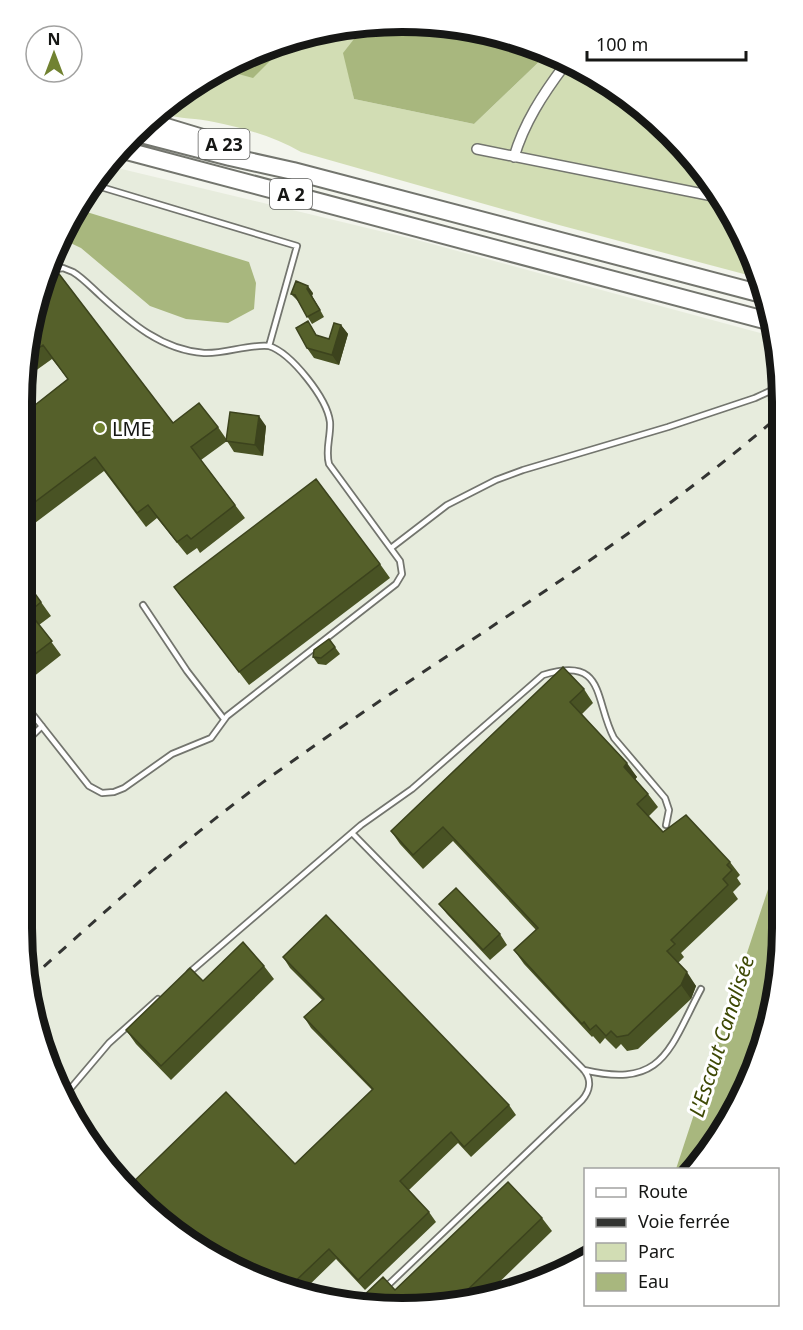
<svg xmlns="http://www.w3.org/2000/svg" width="803" height="1330" font-family="'Noto Sans',sans-serif">
<rect width="100%" height="100%" fill="#f3f5ed"/>
<path fill="#e7ecdd" d="M105,165l312,75 358,97 6,39 -2,602 -26,96 -49,86 -10,9 -108,1 -1,86 -62,33 -122,20 -121,-20 -110,-58 -71,-71 -58,-110 -20,-122 3,-576 26,-96 49,-86z"/>
<path fill="#d2ddb4" d="M351,24l14,1 -21,28 10,46 120,25 71,-68 88,43 98,113 28,66 -200,-53 -258,-73c-26,-15 -57,-24 -87,-30 -17,-4 -34,-3 -51,-8l48,-42 9,-3 33,8 30,-29z"/>
<path fill="#a8b77e" d="M365,25l135,9 45,22 -71,68 -120,-25 -11,-46z
M283,48l-30,30 -33,-9z
M77,209l172,53 7,21 -2,26 -26,14 -42,-4 -36,-13 -69,-58 -21,-10z
M780,778l-1,200 -26,96 -49,86 -10,9h-18l97,-295 3,-90z"/>
<g fill="none" stroke-linecap="round" stroke-linejoin="round">
<defs>
<path id="service" d="M46,271l17,-3 10,4c10,6 19,16 28,24 30,27 61,54 103,57 22,1 43,-9 65,-7
M391,548l56,-43 49,-25 27,-10 145,-43 87,-29 26,-12
M143,605l44,66 37,48
M22,701l67,85 13,7 12,-1 10,-4 48,-34 39,-16 16,-22 169,-132 6,-10 -2,-13 -71,-97c-4,-14 2,-28 1,-42 -3,-24 -39,-69 -61,-76l28,-100 -206,-62
M22,746l20,-20
M352,833l232,237c8,10 6,21 -2,30l-196,187
M190,972l171,-147 51,-36 131,-114c63,-20 51,25 71,63l51,60 4,12 -3,15
M584,1070c80,19 85,-21 117,-81
M65,1095l44,-52 49,-44"/>
<path id="minor" d="M477,149l241,48
M514,157c10,-34 29,-63 50,-91"/>
<path id="motorway" d="M153,123l86,26
M141,134l89,23 63,14 473,124
M123,150l649,172"/>
</defs>
<use href="#service" stroke="#73756e" stroke-width="8"/>
<use href="#minor" stroke="#73756e" stroke-width="12"/>
<use href="#motorway" stroke="#73756e" stroke-width="20"/>
<use href="#service" stroke="#fff" stroke-width="4.5"/>
<use href="#minor" stroke="#fff" stroke-width="9"/>
<use href="#motorway" stroke="#fff" stroke-width="16"/>
<path stroke="#333432" stroke-width="3" stroke-dasharray="10 10" stroke-linecap="butt" d="M29,980c81,-73 162,-147 251,-210 166,-119 346,-221 501,-356"/>
</g>
<path fill="#495324" d="M45,276l128,147 45,4 9,13 39,-14 -3,30 -29,-4 -7,-11 -26,19 44,58 -45,35 -3,-5 -10,7 -30,-37 -11,9 -42,-56 -77,58 -4,-5 1,-133 11,14 33,-26 -16,-20 -28,20v-27z
M313,293l-1,3 12,21 -12,7 -14,-23 -7,-7z
M308,321l9,15 12,3 12,-14 7,9 -9,31 -25,-7 -7,-10z
M380,564l10,14 -141,107 -75,-98z
M23,599l18,3 10,14 -12,9 22,30 -33,26 -6,-7z
M329,639l11,15 -14,11 -8,-1 -5,-7z
M584,689l9,14 -11,11 55,63 -2,2 13,15 10,13 -10,10 15,15 67,30 10,13 -3,3 4,6 -8,8 5,7 -57,54 3,4 -6,6 18,23 -5,13 -53,50 -11,2 -6,-7 -5,5 -11,-11 -5,6 -7,-8 -1,1 -68,-73 -10,-14 22,-20 -83,-89 -30,28 -23,-25 -9,-13z
M439,904l61,30 7,11 -17,15 -43,-46z
M283,957l226,148 7,10 -45,42 -13,-14 -49,47 20,22 7,10 -71,68 -29,-31 -35,34 -21,-4 15,-125 77,-74 -61,-62 -7,-11 18,-17 -32,-32z
M264,966l10,13 -103,101 -35,-36 -10,-14 77,-49z
M542,1218l10,13 -66,64 -85,14 -6,-19z"/>
<path fill="#3c431d" d="M308,286l5,7 -1,3 12,21 -17,-28z
M341,325l7,9 -9,31 -7,-10z
M259,416l7,10 -3,30 -8,-11z
M627,763l10,14 -3,4 -10,-14z
M687,972l9,14 -5,13 -10,-14z"/>
<path fill="#55602a" stroke="#3c431d" stroke-width="1.5" d="M56,270l117,153 26,-20 19,24 -27,20 44,58 -44,34 -4,-4 -10,7 -29,-37 -11,8 -42,-56 -72,54 1,-120 11,14 33,-26 -25,-34 -19,14v-7l21,-76z
M296,281l12,5 -1,3 13,21 -13,7 -12,-22 -4,-1z
M308,321l8,14 13,4 5,-16 7,2 -9,30 -25,-7 -11,-20z
M230,412l29,4 -4,29 -29,-4z
M316,479l64,85 -141,108 -65,-85z
M33,591l8,11 -12,10 23,29 -30,23 1,-65z
M329,639l6,8 -14,11 -8,-1 1,-7z
M563,667l21,22 -14,13 57,61 -3,4 24,27 -11,10 26,28 23,-17 44,47 -3,3 5,5 -9,9 5,6 -57,55 4,4 -8,7 20,21 -6,13 -53,50 -11,2 -6,-6 -5,5 -10,-11 -6,5 -6,-8 -2,2 -68,-74 24,-22 -95,-101 -30,28 -22,-24z
M456,888l44,46 -17,16 -44,-46z
M326,915l183,190 -45,42 -13,-15 -51,49 29,31 -71,68 -29,-31 -43,41 -6,-1 -110,-58 -43,-43 99,-96 69,72 78,-75 -69,-72 20,-18 -41,-42z
M243,942l21,24 -103,100 -35,-36 64,-62 13,13z
M508,1182l34,36 -85,82 -56,9 -44,-7 26,-25 12,13z"/>
<circle fill="#718231" stroke="#fff" stroke-width="2" cx="100" cy="428" r="6"/>
<g text-anchor="middle" dominant-baseline="central" stroke-width="6" stroke-linejoin="round" paint-order="stroke">
<g fill="#fff" stroke="#5c5d5b" stroke-width="1.5">
<rect x="198.5" y="129" width="51" height="30" rx="4.5"/>
<rect x="270" y="179" width="42" height="30" rx="4.5"/>
</g>
<g font-size="18" font-weight="bold" fill="#161715">
<text x="224" y="144">A 23</text>
<text x="291" y="194">A 2</text>
</g>
<g font-size="20" fill="#161715" stroke="#fff" text-anchor="start">
<text x="112" y="428">LME</text>
</g>
<g font-size="21" font-style="italic" fill="#3e4905" stroke="#fff">
<text transform="translate(721 1036) rotate(-72)">L'Escaut Canalisée</text>
</g>
</g>
<path d="M0 0H803V1330H0ZM402 32H402A370 370 0 0 1 772 402V928A370 370 0 0 1 402 1298H402A370 370 0 0 1 32 928V402A370 370 0 0 1 402 32Z" fill="#fff" fill-rule="evenodd"/>
<path fill="none" stroke="#161715" stroke-width="8" d="M402 32H402A370 370 0 0 1 772 402V928A370 370 0 0 1 402 1298H402A370 370 0 0 1 32 928V402A370 370 0 0 1 402 32Z"/>
<rect x="584" y="1168" width="195" height="138" fill="#ffffff" stroke="#a2a2a1" stroke-width="1.5"/>
<rect x="596" y="1188" width="30" height="9" fill="#ffffff" stroke="#a2a2a1" stroke-width="1.5"/>
<text x="638" y="1198" font-size="18" fill="#161715">Route</text>
<rect x="596" y="1218" width="30" height="9" fill="#333432" stroke="#a2a2a1" stroke-width="1.5"/>
<text x="638" y="1228" font-size="18" fill="#161715">Voie ferrée</text>
<rect x="596" y="1243" width="30" height="18" fill="#d2ddb4" stroke="#a2a2a1" stroke-width="1.5"/>
<text x="638" y="1258" font-size="18" fill="#161715">Parc</text>
<rect x="596" y="1273" width="30" height="18" fill="#a8b77e" stroke="#a2a2a1" stroke-width="1.5"/>
<text x="638" y="1288" font-size="18" fill="#161715">Eau</text>
<g transform="translate(54 54)"><circle r="28" fill="#ffffff" stroke="#a2a2a1" stroke-width="1.5"/>
<path d="M0-4.5L10 22L0 15L-10 22Z" fill="#718231"/>
<text y="-9" font-size="16" font-weight="bold" text-anchor="middle" fill="#161715">N</text>
</g>
<path d="M587 51v9h159v-9" fill="none" stroke="#161715" stroke-width="3"/>
<text x="596" y="51" font-size="18" fill="#161715" stroke="#ffffff" stroke-width="4.5" paint-order="stroke">100 m</text>
</svg>
